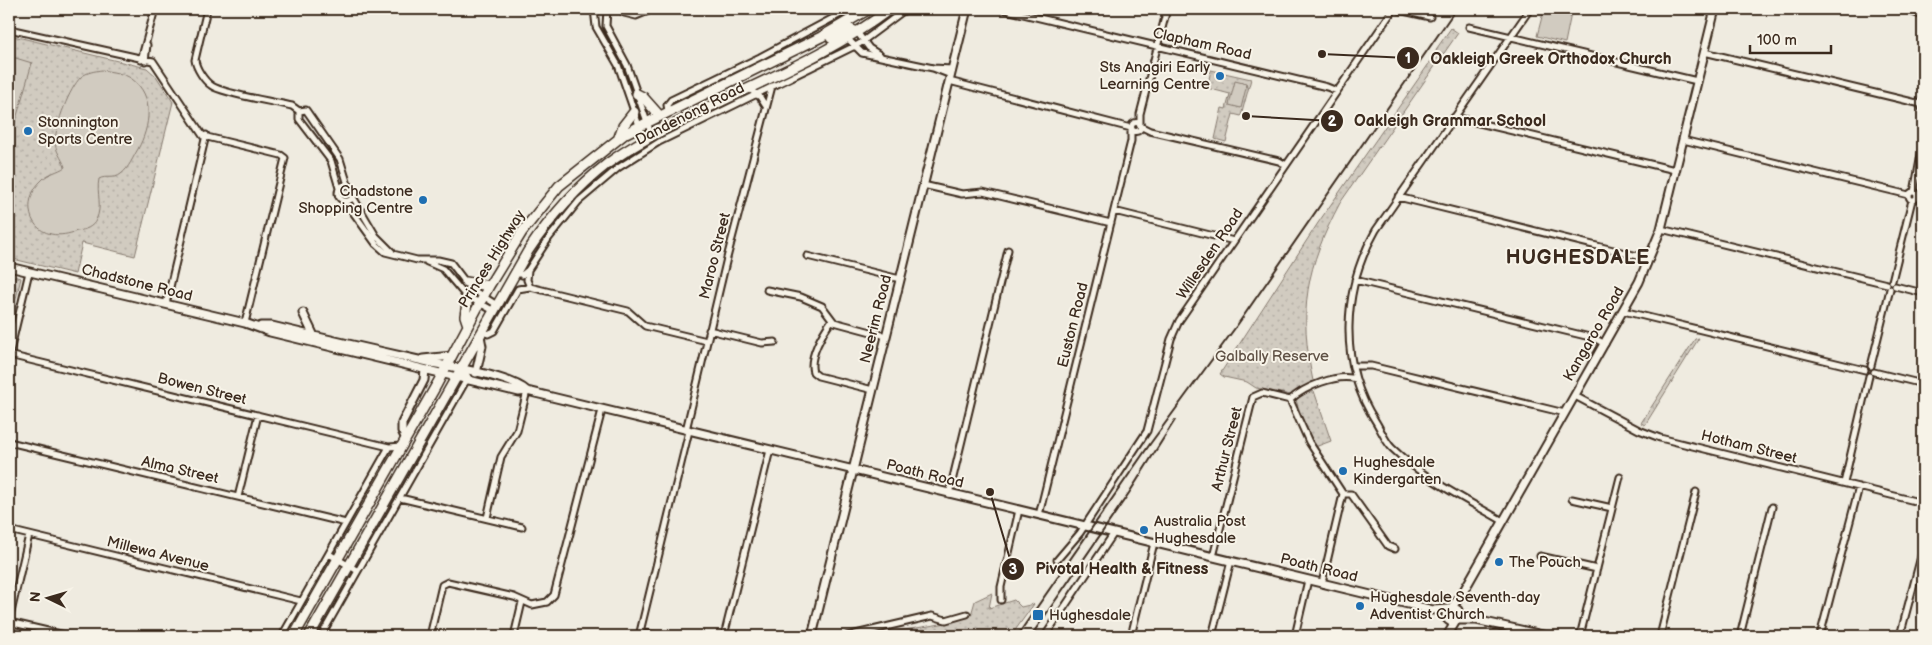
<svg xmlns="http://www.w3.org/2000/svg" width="1932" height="645" font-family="'Balsamiq Sans',sans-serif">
<defs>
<pattern id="grass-tufts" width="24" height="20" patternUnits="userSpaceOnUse" patternTransform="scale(1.25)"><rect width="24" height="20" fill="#d1cbc0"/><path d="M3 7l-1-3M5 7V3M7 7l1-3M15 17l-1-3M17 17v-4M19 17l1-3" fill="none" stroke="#b4aea5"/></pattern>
<pattern id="park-dots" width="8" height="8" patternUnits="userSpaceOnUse" patternTransform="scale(1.25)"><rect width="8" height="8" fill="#d1cbc0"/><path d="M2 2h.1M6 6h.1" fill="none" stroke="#b4aea5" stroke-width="1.8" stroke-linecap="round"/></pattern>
</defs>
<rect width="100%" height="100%" fill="#efebe0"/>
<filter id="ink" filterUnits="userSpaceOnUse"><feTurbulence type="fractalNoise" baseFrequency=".02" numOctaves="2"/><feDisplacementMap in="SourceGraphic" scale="10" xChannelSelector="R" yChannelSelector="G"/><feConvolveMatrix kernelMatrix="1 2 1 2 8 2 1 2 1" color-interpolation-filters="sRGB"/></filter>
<g filter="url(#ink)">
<path fill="url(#grass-tufts)" stroke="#867a6f" d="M1699,338l-54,87 -4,-2 54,-84z"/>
<path fill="url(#park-dots)" stroke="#867a6f" d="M1451,28l7,5 -118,170c-34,64 -42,107 -27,178l-22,14 -35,-7 -9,-6 -23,-5 -4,-3 98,-151 117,-168 2,-7z
M9,35l138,33 9,8 17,26 -38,154 -53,-13 -7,31 -66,-16z
M1211,70l40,9 -10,37 -8,-2 -7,28 -11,-3 7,-31 4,1 4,-15 -23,-6z
M9,275l12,3 -12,50z
M1314,391l17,50 -16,6 -11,-22 -9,-28z
M992,593l-3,15 25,-8 7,7 13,-3 -23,32h-144l74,-12 30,-9 4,-14z
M9,626l46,10h-46z"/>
<path fill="#d1cbc0" stroke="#867a6f" d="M1544,9h28l-7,34 -28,-7z
M9,56l23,7 -23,81z
M102,70c10,2 22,3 30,9 23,17 18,48 6,70 -5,8 -9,19 -17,25 -7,6 -15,1 -22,5 -3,14 4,27 -3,41 -3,7 -11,10 -19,11 -8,3 -17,5 -26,3 -26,-6 -27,-38 -9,-54 6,-7 16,-8 23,-13 -3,-9 -10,-16 -10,-26 1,-17 14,-52 26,-64 6,-5 14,-6 21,-7z
M1235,81l12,3 -6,24 -12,-3z"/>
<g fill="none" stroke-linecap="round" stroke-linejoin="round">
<defs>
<path id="street" d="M207,9l-12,51c1,8 9,21 17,26 12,8 63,16 80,20l7,5 7,-1 34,49 8,26
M594,9l2,18 22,38 26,75
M607,9l-1,17 21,39 25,71
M625,9l-1,4 12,3 17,-7
M1002,9l325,78 10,4
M1904,9l14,5
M1919,9l-1,5 5,3
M1399,10l31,7
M1469,27l228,54
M9,29l144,32 50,75 78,19 4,3 -40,165
M857,32l12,16 11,7
M847,38l15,15 71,15 18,7
M1704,52l217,52
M141,60l14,-51
M145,61l2,-16
M933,68l19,1
M949,81l182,47
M748,88l12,9 5,8
M1923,101l-2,5 2,4
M299,111v8l32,42 8,27
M668,111l-1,-6 4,-5 89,-43 90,-48
M1454,117l221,53
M1131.5 127a4.5 4.5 0 1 1 9 0a4.5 4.5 0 1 1-9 0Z
M1140,125v-11l27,-105
M1140,126l10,5 129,30 7,4
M1683,140l226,55
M338 193a8 8 0 1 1 16 0a8 8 0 1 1-16 0Z
M923,185l39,9 21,-2 128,31
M1909 196a4 4 0 1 1 8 0a4 4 0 1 1-8 0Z
M1914,192l9,-48
M353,197l23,39 16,16
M1398,197l252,62
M345,201l31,43 9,8 32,8h21l13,3 19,25 27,17
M1114,211l120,30
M1661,229l226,55
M807,256l93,23
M427,262l16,7 22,26 29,16
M528,270l-1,10 3,7
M516,272l6,3 6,-5 21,-32 30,-37 39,-33 41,-26 200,-98 47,-35
M1355,280l239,58 11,6
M1892,281l20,-81
M1895,286l28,7
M767,290l34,7 21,9 12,16 52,14
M166,304l40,-169
M1623,311l242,59
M832,320c-9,12 -24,38 -19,52l5,4 55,14
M709,330l53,13 13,-1
M482,332l6,2 6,-3 24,-42 12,-2 98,24 17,15 62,15
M9,355l380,92
M9,356l20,-84
M1353,366h18l194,47
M1871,366l19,-77
M1874,372l49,12
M1575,396l64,34 21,8 263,65
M1290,400l19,42 34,52 -21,89
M1290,400c14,-13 47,-27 66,-21
M686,430l41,-172 45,-172
M9,442l337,81
M1844,483l25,-107
M949,494l59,-244
M1343,494h8l37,52 7,3
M238,497l20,-82
M400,498l122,29
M1572,499l40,9
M1039,515l92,-374v-12
M487,518l14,-61 16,-26 10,-40
M1503,521c-38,-22 -79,-42 -111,-73 -7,-7 -11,-18 -16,-26 -38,-58 -34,-133 0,-192l154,-221
M9,530l292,71
M329,554l29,17
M1540,556l57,13
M1213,557l40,-160 9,-4 28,7
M1057,560l23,-27 67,-102 24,-92 8,-18 212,-308
M1001,600v-13l18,-77
M9,621l20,-86
M9,622l60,14
M640,632l18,4
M282,636l107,-189 13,-1
M321,636l146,-257
M430,636l12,-51 6,-3 66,15 18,8 15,-3 7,-7 48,-185
M514,636l8,-34
M639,636l50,-205
M724,636l46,-186
M847,636l85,-20 14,4 21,-6
M1045,636l69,-103
M1131,636l23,-93
M1212,636l19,-75
M1295,636l13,-56
M1580,636l40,-159
M1660,636l36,-144
M1740,636l32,-129
M1820,636l39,-149
M1900,636l23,-87"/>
<path id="secondary" d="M9,267l236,56 25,9 249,60 8,-1 906,219 15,-1
M303,313l11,23
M261,326h11c53,13 107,25 160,37 24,5 78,13 95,28
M423,359l29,-3
M476,373l6,-27 -2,-10
M406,439l-4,-8v-8l22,-43 1,-10
M1446 615a7 7 0 1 1 14 0a7 7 0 1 1-14 0Z
M1451,608l11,-14 177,-312 22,-53 54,-220
M1457,620h19l71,16
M812,636l155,-627
M1447,636l9,-15"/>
<path id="highway" d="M831,38l19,-9 7,3
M637,94l6,3 16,18
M619,137l4,-11 11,-14
M466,282l23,4
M468,297l-3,19 3,9
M461,369l6,10
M294,636l143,-252 52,-98 33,-54 37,-46 67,-53 195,-96 48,-28
M309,636l219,-385c22,-33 48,-63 79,-87 27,-20 56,-34 86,-49 66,-33 138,-61 197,-106"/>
</defs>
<use href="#street" stroke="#3b2a1e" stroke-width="9"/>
<use href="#secondary" stroke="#3b2a1e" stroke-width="11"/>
<use href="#highway" stroke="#3b2a1e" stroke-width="12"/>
<use href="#street" stroke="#f7f3e8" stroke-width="5"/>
<use href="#secondary" stroke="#f7f3e8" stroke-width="7"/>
<use href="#highway" stroke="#f7f3e8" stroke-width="9"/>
<path stroke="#3b2a1e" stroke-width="2" d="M1017,636l133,-192 88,-120 218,-315
M1031,636l98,-143 46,-73"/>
</g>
</g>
<g fill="#1f6fb2" stroke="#f7f3e8" stroke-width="2">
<circle cx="1220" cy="76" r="5"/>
<circle cx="28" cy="131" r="5"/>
<circle cx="423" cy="200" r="5"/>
<circle cx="1343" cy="471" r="5"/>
<circle cx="1144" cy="530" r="5"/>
<circle cx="1499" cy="562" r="5"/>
<circle cx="1360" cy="606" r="5"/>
<rect x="1032" y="609" width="12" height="12" rx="2.5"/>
</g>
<g text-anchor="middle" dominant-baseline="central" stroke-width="4" stroke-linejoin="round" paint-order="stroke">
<g font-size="15" fill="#3b2a1e" stroke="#f7f3e8">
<text transform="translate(1202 44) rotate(13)">Clapham Road</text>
<text transform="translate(690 114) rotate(-27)">Dandenong Road</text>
<text transform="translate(1210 254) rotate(-56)">Willesden Road</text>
<text transform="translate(715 256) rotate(-76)">Maroo Street</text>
<text transform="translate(492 259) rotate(-58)">Princes Highway</text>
<text transform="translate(137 283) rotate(14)">Chadstone Road</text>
<text transform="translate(876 319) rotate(-76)">Neerim Road</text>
<text transform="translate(1073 325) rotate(-76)">Euston Road</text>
<text transform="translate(1594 334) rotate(-60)">Kangaroo Road</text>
<text transform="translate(202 389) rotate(14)">Bowen Street</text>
<text transform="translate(1749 447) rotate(14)">Hotham Street</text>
<text transform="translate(1227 449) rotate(-76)">Arthur Street</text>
<text transform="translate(180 470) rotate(13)">Alma Street</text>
<text transform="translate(925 474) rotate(14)">Poath Road</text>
<text transform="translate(158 554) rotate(14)">Millewa Avenue</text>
<text transform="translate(1319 568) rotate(14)">Poath Road</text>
</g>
<g font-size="15" fill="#3b2a1e" stroke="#f7f3e8" text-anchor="start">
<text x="1210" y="67" text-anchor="end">Sts Anagiri Early<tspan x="1210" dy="17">Learning Centre</tspan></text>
<text x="38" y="122">Stonnington<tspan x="38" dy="17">Sports Centre</tspan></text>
<text x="413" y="191" text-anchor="end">Chadstone<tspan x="413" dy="17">Shopping Centre</tspan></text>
<text x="1353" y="462">Hughesdale<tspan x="1353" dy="17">Kindergarten</tspan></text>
<text x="1154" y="521">Australia Post<tspan x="1154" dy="17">Hughesdale</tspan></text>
<text x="1509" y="562">The Pouch</text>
<text x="1370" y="597">Hughesdale Seventh-day<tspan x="1370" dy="17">Adventist Church</tspan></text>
<text x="1049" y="615">Hughesdale</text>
</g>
<g font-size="15" fill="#605246" stroke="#f7f3e8">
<text x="1272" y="356">Galbally Reserve</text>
</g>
<g font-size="20" font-weight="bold" letter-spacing="1" fill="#3b2a1e" stroke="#f7f3e8">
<text x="1578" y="258">HUGHESDALE</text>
</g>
</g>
<path fill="none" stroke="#3b2a1e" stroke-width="2" d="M1322 54L1408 58M1246 116L1332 121M990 492L1013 569"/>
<g fill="#3b2a1e" stroke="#f7f3e8" stroke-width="2">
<circle cx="1322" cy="54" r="5"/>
<circle cx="1246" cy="116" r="5"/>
<circle cx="990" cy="492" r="5"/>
<circle cx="1408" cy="58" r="12"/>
<circle cx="1332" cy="121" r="12"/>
<circle cx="1013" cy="569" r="12"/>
</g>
<g font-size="15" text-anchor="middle" font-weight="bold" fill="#fff">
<text x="1408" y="63">1</text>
<text x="1332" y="126">2</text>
<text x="1013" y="574">3</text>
</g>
<g font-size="16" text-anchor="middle" font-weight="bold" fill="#3b2a1e" stroke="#f7f3e8" stroke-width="4" stroke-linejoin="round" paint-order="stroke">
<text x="1551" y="64">Oakleigh Greek Orthodox Church</text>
<text x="1450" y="126">Oakleigh Grammar School</text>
<text x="1122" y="574">Pivotal Health &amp; Fitness</text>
</g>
<rect width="1932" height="645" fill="none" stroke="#f7f3e8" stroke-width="30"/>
<rect x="15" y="15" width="1902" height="615" fill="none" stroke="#3b2a1e" stroke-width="2" filter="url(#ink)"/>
<g transform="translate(48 598) rotate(275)" stroke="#f7f3e8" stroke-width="4" paint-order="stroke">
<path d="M0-4L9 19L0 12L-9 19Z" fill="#3b2a1e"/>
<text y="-8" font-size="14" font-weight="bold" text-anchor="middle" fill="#3b2a1e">N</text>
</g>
<path d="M1750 45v8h81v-8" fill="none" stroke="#3b2a1e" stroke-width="2.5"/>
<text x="1757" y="45" font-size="15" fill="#3b2a1e" stroke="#f7f3e8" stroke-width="4" paint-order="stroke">100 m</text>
</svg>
